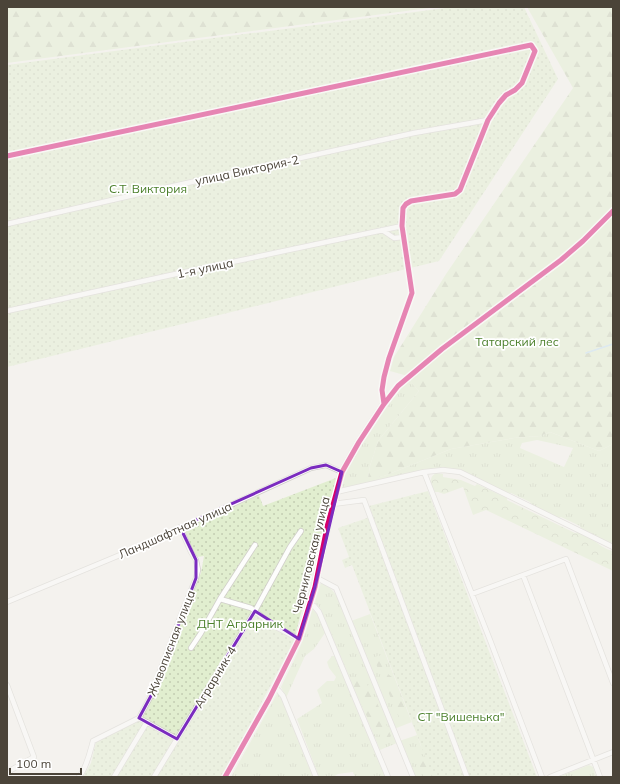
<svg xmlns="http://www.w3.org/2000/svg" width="620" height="784" font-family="Mulish,sans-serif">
<defs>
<pattern id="grass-tufts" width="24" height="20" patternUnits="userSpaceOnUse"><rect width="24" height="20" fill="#e1eecf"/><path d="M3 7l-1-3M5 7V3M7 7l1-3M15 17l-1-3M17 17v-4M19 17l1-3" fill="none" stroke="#c3cdb2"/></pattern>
<pattern id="forest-firs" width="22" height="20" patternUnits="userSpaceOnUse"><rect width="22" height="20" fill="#e1eecf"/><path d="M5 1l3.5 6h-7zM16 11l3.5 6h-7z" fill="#c3cdb2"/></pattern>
<pattern id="park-crowns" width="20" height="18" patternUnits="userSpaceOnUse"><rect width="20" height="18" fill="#e1eecf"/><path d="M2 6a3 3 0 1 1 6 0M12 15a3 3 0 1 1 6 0" fill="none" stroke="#c3cdb2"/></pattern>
<pattern id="garden-dots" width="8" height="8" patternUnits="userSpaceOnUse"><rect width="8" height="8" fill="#e1eecf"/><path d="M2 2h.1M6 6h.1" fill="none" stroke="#c3cdb2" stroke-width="1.8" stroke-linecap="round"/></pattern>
</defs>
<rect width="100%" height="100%" fill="#f4f2ee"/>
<path fill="url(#grass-tufts)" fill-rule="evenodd" d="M409,380l10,11 -41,50 -8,25 -2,11 16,-1 67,-27 63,-11 26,-2 10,-4 49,19 12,-6 2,-4v102l-6,-1 -26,-14 -1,-2 -19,-9 -2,1 -28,-13 -1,-3 -19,-9 -3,1 -42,-22 -23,-4 -9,1 -88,18h-3l-1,-3 1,-5 19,-36 38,-55zM537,440l36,8 -9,19 -44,-19 2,-5z
M321,583c8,3 12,7 17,15l59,145 -17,7 -59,-140 -6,-8z
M312,609c8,6 10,15 13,24l-11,16 -9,7 -19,42 -5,-11c12,-25 26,-50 31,-78z
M369,611l45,117 -2,-6 -18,7 -43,-108 19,-7z
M332,656h3l51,121h-31l-2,-5 -15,2 -5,3h-14l-22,-58 25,-16 -5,-13 10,-9h7l2,-4 -7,-9 -2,-6z
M277,694l4,3 32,80h-82z
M417,735l4,11 45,31h-52l-15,-36z
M589,765l4,2 3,10h-38z"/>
<path fill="url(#forest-firs)" d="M7,7h430l-430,56z
M527,7h86v434l-2,4 -12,6 -49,-19 -10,4 -26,2 -63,11 -67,27 -16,2 2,-12 8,-25 41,-50 -15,-16 -14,-4 4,-14 52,-83 127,-186z
M379,655l6,9 3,10 4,3 7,16 8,22 -7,4 -24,-55 -2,-6z
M362,675l16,30 13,31 -4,4 -4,-5 -8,-1 -24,-52 3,-4z
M420,754c7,6 10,14 13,23h-9l-8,-21z"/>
<path fill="url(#park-crowns)" d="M436,473l7,1v3l18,3 14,6 2,-2 30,14v2l2,1 66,32 3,-1c5,3 10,5 15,8 7,5 12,9 20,11v20l-127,-61 -13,5 -10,-28 -19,7 -6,-2h-3c-3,-6 -8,-14 1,-19z"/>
<path fill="url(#garden-dots)" d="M453,7h71l34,72 -119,182 -432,106v-302z
M336,478l-10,43 -33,122 -71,134h-139l8,-14 5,-21 43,-21 18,-35 18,-51 26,-62 3,-17 -7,1 -6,-10 -6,-17 3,-5 58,-24 13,-6 4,11z
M428,491l109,286h-104l-81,-212 -7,3 -3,-8 7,-3 -11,-29 35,-12 -4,-10z"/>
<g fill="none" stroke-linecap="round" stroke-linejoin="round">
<path stroke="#c0ddf1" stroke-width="1.5" d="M586,353l27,-9"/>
<defs>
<path id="minor" d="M7,156l524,-111 4,6 -13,32 -7,7 -9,5 -7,8 -11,17 -28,70 -5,4 -44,7 -5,3 -3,4 -1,18 10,67 -23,65 -5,19 -2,13 2,14
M7,224l162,-37 245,-54 74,-13
M382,230l12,8 10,-1
M7,311l164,-36 231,-49
M384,404l14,-18 19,-16 25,-21 119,-89 22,-19 30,-30
M424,472l66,168 52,137
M336,492l88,-20 19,-2 17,2 153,75
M333,504l31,-4 81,218 22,59
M523,575l77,202
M317,578l19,10 77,189
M472,594l94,-35 47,124
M220,599l31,9 23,18 25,13
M7,602l125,-52 179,-82 15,-3 16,7
M310,604l4,2 5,6 69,165
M191,648l10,-15 19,-34 35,-54
M7,685l27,72 -23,13 -4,7
M275,687l4,4 4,5 33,81
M139,718l38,21 -23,38
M177,739l78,-128 35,-64 11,-16
M79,777c8,-10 11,-25 14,-36l46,-23 14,-26 4,-13 24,-64 15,-37 2,-8 -2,-10 -5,-8 -11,-25
M114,777l33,-55
M550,777l63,-25"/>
<path id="tertiary" d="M225,777l44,-78 30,-60 16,-52 12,-60 15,-55 17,-30 25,-38"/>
</defs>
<use href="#minor" stroke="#d2d0cb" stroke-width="6"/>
<use href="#tertiary" stroke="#d2d0cb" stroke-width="8"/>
<use href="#minor" stroke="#fdfdfc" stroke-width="4.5"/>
<use href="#tertiary" stroke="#fdfdfc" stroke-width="5.5"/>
<defs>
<path id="cycleway" d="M7,156l524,-111 4,6 -13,32 -7,7 -9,5 -7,8 -11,17 -28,70 -5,4 -44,7 -5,3 -3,4 -1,18 10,67 -23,65 -5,19 -2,13 2,14
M225,777l44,-78 30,-60 16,-52 12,-60 15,-55 17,-30 25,-38 14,-18 19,-16 25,-21 119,-89 22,-19 30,-30"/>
</defs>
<use href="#cycleway" stroke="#fff" stroke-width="8"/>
<use href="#cycleway" stroke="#d6006c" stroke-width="5"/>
</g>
<path d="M0 0H620V784H0ZM326,465l16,7 -27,115 -16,52 -44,-28 -78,128 -38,-21 14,-26 43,-114v-18l-16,-33 131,-59z" fill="#f4f2ee" fill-opacity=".55" fill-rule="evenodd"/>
<path fill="none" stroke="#7b2cbf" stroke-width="3" stroke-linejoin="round" d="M326,465l16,7 -27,115 -16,52 -44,-28 -78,128 -38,-21 14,-26 43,-114v-18l-16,-33 131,-59z"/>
<g text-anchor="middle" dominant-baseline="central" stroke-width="3.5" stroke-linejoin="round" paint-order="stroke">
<g font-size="12" fill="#4b4439" stroke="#fff">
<text transform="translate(247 170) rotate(-12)">улица Виктория-2</text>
<text transform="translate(205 268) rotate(-12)">1-я улица</text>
<text transform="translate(175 530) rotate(-24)">Ландшафтная улица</text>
<text transform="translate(311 555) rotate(-76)">Черниговская улица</text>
<text transform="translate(171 643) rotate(-69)">Живописная улица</text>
<text transform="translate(215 677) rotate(-59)">Аграрник-4</text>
</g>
<g font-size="12" fill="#4a7f2a" stroke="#fff">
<text x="148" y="188">С.Т. Виктория</text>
<text x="517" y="341">Татарский лес</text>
<text x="240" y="623">ДНТ Аграрник</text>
<text x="461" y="716">СТ "Вишенька"</text>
</g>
</g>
<rect width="620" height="784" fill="none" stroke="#4b4439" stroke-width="16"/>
<path d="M10 768v6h71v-6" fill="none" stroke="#4b4439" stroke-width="2"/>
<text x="16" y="768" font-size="12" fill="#4b4439" stroke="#ffffff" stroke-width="3" paint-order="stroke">100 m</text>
</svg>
